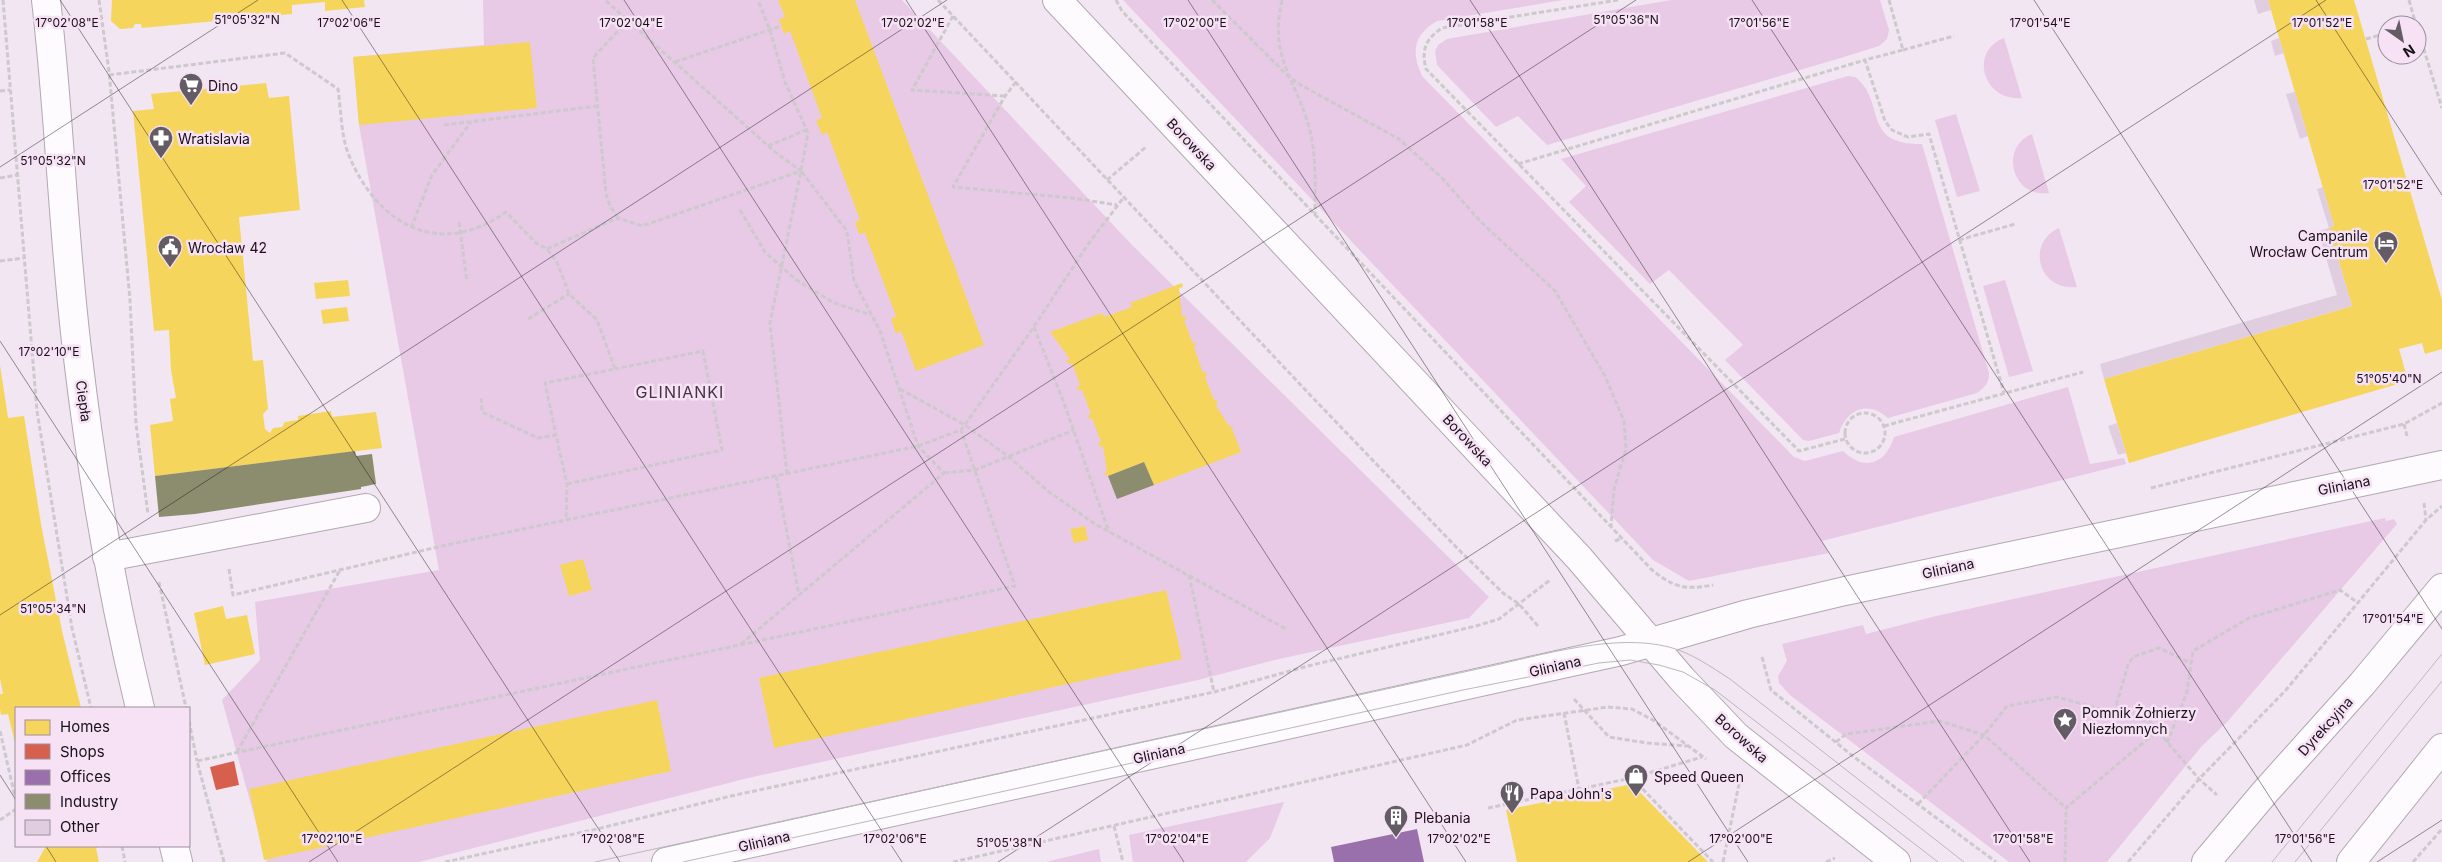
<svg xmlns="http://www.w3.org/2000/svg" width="2442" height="862" font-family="Inter,sans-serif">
<rect width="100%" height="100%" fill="#f1e6f1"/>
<path fill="#e8cae7" d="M483,0h419l230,245 357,352 -20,21 -190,41 -81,21 -450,98 -329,84h-152l-45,-162 38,-40 -5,-58 184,-32 -80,-445 -6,-68 131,-12z
M1123,0h440l-126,21c-24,14 -26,31 -15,55l372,381 11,4 38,-10c21,21 43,13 51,-14l174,-50 22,77 34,-6 2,6 -304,77 7,12 -140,28 -36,-21z
M1671,0h209l9,30 -2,9 -8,7 -35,11 -297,88 -29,-29 -22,11 -59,-62 -2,-14 3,-6 9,-6z
M2004,38l18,60c-38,4 -54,-46 -18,-60z
M1848,76l7,1c32,24 5,68 67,67l67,229c0,10 -4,14 -12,20l-89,25c-21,-18 -41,-9 -49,15l-30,8 -6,-1 -78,-80 18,-15 -74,-75 -19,14 -81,-82 17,-16 -25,-27z
M1956,114l24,77 -23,6 -22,-77z
M2032,134l17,59c-36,6 -51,-45 -17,-59z
M2059,228l18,59c-38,5 -52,-44 -18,-59z
M2005,280l28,91 -24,6 -26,-91z
M2385,518l1,3 8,-2 3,5 -169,197 -27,26 -94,115h-98l-219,-167 -11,-12 -1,-7 9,-15 -5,-17 81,-19 3,9 70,-18z
M1284,802l-14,36 -24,24h-113l-4,-27z
M1099,849l2,13h-55z"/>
<path fill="#f6d55c" d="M112,0h252l1,7 -40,4v-9l-33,3v9l-150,14 -1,-4h-6l-2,4 -13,1 -9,-8z
M778,0h77l129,345 -68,26 -15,-40 -5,3 -5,-15 5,-3 -31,-83 -6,1 -4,-12 5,-2 -33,-88 -5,3 -6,-15 6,-2 -32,-87 -6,3 -5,-15 6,-2z
M2268,0h86l88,300v49l-17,5 -3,-11 -23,6 9,32 -279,82 -25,-84 248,-73 -23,-78 5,-2z
M530,42l7,66 -178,17 -6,-68z
M266,83l3,15 20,-2 11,114 -61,7 14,144 10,-1 5,49 -5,5 2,15 5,4 3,-5 9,-1 3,-5 13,-2v-4l33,-5 1,6 44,-5 6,36 -227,28 -5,-51 23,-4 -3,-22 6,-1 -5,-28 -2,-40 -15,1 -21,-220 21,-2 -3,-15z
M348,280l2,16 -34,3 -2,-16z
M1182,283l1,4 -4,1 3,29 3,-2 1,4 -2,1 9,24 2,-2 1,4 -2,1 9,26 3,-1 1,4 -2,1 9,23 2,-1 2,4 -3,1 14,22 4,1 -1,2 9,23 -87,33 -10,-23 -36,14 -5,-2 4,-3 -4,-25 -3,1 -2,-4 3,-1 -9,-24 -3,1 -1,-4 3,-1 -9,-24 -3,1 -2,-4 3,-2 -8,-22 -3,1 -3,-4 4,-1 -20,-27 52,-19 2,4 28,-10 -2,-4z
M347,307l2,14 -26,3 -2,-14z
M0,365l8,53 16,-2 17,108 21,107 19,77h-65v39l-8,-33 -7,1 -1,-6v-15h3l-3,-16z
M1085,526l3,14 -14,3 -4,-14z
M583,559l9,31 -23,6 -9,-31z
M1166,590l16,69 -408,89 -15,-70z
M223,606l3,13 21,-4 8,39 -50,11 -11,-52z
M657,700l14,71 -407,89 -15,-71z
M1632,784l76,78h-191l-11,-52z
M46,846h56l-6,2 3,14h-62z"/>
<path fill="#d6604d" d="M234,761l5,24 -23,5 -6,-23z"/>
<path fill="#9970ab" d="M1417,829l7,33h-90l-3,-15z"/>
<path fill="#8c8c6e" d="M355,451l1,5 16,-2 4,30 -15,3v2l-166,25 -36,3 -4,-41z
M1144,462l10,23 -37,14 -9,-23z"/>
<path fill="#e0cee0" d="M2254,0h14l3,10 -13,4z
M2279,38l5,15 -9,3 -4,-15z
M2295,92l13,44 -8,3 -14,-45z
M2323,187l11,39 -5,2 23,78 -248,73 -4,-15 237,-69 -19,-64 11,-3 -12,-39z
M2117,423l9,30 -8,2 -10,-29z"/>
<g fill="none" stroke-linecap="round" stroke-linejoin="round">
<defs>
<path id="minor" d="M46,0c14,119 17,239 32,358 14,118 34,235 62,350
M1057,0l522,558 103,121 54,57 160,126
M107,557l259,-49
M174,846l4,16
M666,862l955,-211 127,-37 97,-23 597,-126"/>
<path id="major" d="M2206,862l60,-71 96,-107 80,-96
M2351,862l91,-114"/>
</defs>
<use href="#minor" stroke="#b1a8b1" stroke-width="30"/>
<use href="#major" stroke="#b1a8b1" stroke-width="30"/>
<path stroke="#cdc9cd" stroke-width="3" stroke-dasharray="5 2.5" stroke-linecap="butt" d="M3,0l34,411 35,217 19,80
M99,0l10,71 21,229 6,124 12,90
M938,0l375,398 145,151 45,44 16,11 19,22
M1116,0l6,11 530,559c23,18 32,20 61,15
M1212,0l76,76 11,8 100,55 43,39 38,43 75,70 50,85 19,45 2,28 -12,40 -3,38
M1282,0c-12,55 9,72 25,120 10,31 8,63 8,95
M1618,0l-176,28c-16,11 -21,21 -16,41l373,382 46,-12
M1889,0l14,50 -38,10 20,61 7,9 16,7 21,-3 75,259
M2409,0l7,25
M953,16l-41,74 93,6
M2417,27l25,81
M2366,39l21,-6
M1903,50l51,-14
M675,62l106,-36
M109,75l176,-22 53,36c3,20 3,46 10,64 28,71 91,107 158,59l30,31 11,6 10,13 12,32 28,26 18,49 -70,14 11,52
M1016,82l-11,14 -52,91 119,11 45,7
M0,91l10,-1
M444,125l154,-19
M768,146l38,-16
M1518,164l347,-104
M0,178l17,-3
M1107,180l39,-33
M740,210l25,42 30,27 39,24 37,12
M618,218l-8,-12 -4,-12 -13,-136 35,-38
M459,222l8,60
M411,228l21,-53 39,-53
M1959,240l56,-16
M547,249l71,-31 24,8 159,-55 -26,-19 -170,-152
M0,261l24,-3
M528,319l41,-25
M1034,327l30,76 45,129
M900,389l65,36 44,32 40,35 46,32 191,105
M481,398l1,14 56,26 18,-3 11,49 -1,36
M1845 433a20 20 0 1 1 40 0a20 20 0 1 1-40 0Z
M2404,424l3,12
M1884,426l199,-54
M944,473l31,-3 99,-40
M787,474l-17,-151 31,-152
M776,476l23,119
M567,484l155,-34 -19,-99 -88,18
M2151,488l253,-64 38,-21
M2424,503l2,17
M1615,541l7,-3
M229,569l4,26 209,-49 476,-100 43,-16 68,-96 60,-91 35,-46
M1189,575l25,117
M159,582l27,126
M741,644l203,-171 -26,-27 -38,-115 -26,-50 -7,-50 -46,-60 7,-38 -23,-51 -15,-52 -12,-30
M1762,657l9,33 83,67 142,105
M1574,699l35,38 38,6 40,3
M2114,712l14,-47 5,-8 26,-9 32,15
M1564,713l15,76 53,-11 70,-21
M189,721l8,40
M0,731l16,70
M1836,742l10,-8 94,-13 44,14 82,73
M2167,743l20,-51 6,-41 56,-33 91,-28 18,13
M237,752l103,-182
M1632,778l81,84
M1918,804l66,-69 23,-29 50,-9 93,25 49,57 18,16
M1488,808l91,-19
M0,820l16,-11
M1114,826l9,36
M122,846l3,16
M224,862l-27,-101 818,-175 -54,-156
M445,862l152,-33 134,-33 483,-104 94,-26 168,-40 23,-7 51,-39
M953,862l514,-117 50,-25 91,-13 24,2 21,11 53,39
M1723,862l16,-78
M1826,862l9,-4
M2065,862l1,-54 91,-77
M2128,862l71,-83 87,-89 140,-170 16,-14
M2413,862l29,-33"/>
<use href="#minor" stroke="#fdfbfd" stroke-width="28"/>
<use href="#major" stroke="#fdfbfd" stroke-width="28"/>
<path stroke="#bbb9bb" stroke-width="1" d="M595,862l892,-195c55,-12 127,-34 182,-20 23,6 42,20 61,32l234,183
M683,862l780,-172 136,-27 31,-3 29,5 24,7 32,18 223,172
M2272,862l170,-208
M2295,862l147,-181"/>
</g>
<path fill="none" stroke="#181118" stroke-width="1" stroke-opacity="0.45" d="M60,0l560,862M342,0l560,862M624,0l560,862M906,0l560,862M1188,0l560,862M1470,0l560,862M1752,0l560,862M2034,0l408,629M2316,0l126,195M0,167l258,-167M0,341l338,521M0,615l947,-615M0,775l16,25M46,846l10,16M309,862l1327,-862M998,862l1328,-862M1688,862l754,-490M2377,862l65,-42"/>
<defs>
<symbol id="supermarket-pin" viewBox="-11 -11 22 30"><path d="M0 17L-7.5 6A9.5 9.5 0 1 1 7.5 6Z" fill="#645c64" stroke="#f6e1f5"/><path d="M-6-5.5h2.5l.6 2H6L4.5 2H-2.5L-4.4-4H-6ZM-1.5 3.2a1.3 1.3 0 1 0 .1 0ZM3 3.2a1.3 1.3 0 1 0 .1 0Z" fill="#fff"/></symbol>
<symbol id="pharmacy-pin" viewBox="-11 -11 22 30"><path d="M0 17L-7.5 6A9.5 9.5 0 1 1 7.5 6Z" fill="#645c64" stroke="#f6e1f5"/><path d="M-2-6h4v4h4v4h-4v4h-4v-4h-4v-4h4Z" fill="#fff"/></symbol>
<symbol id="hotel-pin" viewBox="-11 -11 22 30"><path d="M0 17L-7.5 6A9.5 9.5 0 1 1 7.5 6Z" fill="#645c64" stroke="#f6e1f5"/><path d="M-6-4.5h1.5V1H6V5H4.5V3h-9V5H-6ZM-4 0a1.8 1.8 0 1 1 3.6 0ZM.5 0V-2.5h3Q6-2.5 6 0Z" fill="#fff"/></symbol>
<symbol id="civic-pin" viewBox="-11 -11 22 30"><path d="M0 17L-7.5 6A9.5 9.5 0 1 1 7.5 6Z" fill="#645c64" stroke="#f6e1f5"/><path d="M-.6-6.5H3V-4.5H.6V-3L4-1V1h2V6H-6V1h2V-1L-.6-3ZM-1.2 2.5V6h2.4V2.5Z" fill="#fff"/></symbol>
<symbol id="sight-pin" viewBox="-11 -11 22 30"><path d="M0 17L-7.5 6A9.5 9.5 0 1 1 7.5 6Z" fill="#645c64" stroke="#f6e1f5"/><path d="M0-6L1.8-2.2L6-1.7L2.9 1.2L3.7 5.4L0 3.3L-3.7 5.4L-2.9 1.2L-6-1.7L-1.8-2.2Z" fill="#fff"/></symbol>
<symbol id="shop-pin" viewBox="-11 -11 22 30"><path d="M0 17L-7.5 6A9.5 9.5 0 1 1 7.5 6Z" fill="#645c64" stroke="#f6e1f5"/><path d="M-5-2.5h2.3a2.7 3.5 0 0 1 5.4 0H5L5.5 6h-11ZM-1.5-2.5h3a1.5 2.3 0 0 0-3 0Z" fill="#fff"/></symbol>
<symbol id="restaurant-pin" viewBox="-11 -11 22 30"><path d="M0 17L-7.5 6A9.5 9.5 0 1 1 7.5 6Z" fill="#645c64" stroke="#f6e1f5"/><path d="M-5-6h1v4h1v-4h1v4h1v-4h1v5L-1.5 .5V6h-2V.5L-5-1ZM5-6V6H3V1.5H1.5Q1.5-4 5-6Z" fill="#fff"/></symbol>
<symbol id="building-pin" viewBox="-11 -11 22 30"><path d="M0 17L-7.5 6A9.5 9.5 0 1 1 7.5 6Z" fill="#645c64" stroke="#f6e1f5"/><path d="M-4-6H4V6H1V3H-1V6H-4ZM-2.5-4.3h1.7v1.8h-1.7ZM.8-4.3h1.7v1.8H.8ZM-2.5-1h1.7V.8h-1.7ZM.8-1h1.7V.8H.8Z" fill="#fff"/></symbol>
</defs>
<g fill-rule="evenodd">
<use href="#supermarket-pin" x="177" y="71" width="28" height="38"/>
<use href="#pharmacy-pin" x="147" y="124" width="28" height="38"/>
<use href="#hotel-pin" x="2372" y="229" width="28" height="38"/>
<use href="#civic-pin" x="156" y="233" width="28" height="38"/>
<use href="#sight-pin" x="2051" y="706" width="28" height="38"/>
<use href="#shop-pin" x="1622" y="762" width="28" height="38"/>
<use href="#restaurant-pin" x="1498" y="779" width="28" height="38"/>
<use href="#building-pin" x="1382" y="803" width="28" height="38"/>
</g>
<g text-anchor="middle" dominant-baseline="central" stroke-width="5" stroke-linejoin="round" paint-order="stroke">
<g font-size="14" fill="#181118" stroke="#f6e1f5" text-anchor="start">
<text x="208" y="85">Dino</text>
<text x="178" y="138">Wratislavia</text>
<text x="2368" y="235" text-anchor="end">Campanile<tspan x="2368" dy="16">Wrocław Centrum</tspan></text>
<text x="188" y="247">Wrocław 42</text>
<text x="2082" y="712">Pomnik Żołnierzy<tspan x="2082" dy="16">Niezłomnych</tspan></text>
<text x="1654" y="776">Speed Queen</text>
<text x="1530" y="793">Papa John's</text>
<text x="1414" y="817">Plebania</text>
</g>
<g font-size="14" fill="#181118" stroke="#f6e1f5">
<text transform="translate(1192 144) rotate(47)">Borowska</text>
<text transform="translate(84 401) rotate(82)">Ciepła</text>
<text transform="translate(1468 440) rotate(47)">Borowska</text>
<text transform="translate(2344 485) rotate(-11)">Gliniana</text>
<text transform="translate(1948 568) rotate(-12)">Gliniana</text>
<text transform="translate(1555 666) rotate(-13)">Gliniana</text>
<text transform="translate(2325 726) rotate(-48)">Dyrekcyjna</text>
<text transform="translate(1742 738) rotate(42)">Borowska</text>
<text transform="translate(1159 753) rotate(-12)">Gliniana</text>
<text transform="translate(764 841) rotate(-13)">Gliniana</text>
</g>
<g font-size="16" letter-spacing="1" fill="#433343" stroke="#f6e1f5">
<text x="680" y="392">GLINIANKI</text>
</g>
</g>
<g font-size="12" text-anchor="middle" fill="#181118" stroke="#f6e1f5" stroke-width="5" stroke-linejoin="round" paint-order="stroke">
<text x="247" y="24">51°05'32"N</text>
<text x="1626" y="24">51°05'36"N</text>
<text x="67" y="27">17°02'08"E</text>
<text x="349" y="27">17°02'06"E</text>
<text x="631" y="27">17°02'04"E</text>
<text x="913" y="27">17°02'02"E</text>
<text x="1195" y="27">17°02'00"E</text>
<text x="1477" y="27">17°01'58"E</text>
<text x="1759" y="27">17°01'56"E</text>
<text x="2040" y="27">17°01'54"E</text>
<text x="2322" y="27">17°01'52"E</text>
<text x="53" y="165">51°05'32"N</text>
<text x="2393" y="189">17°01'52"E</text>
<text x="49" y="356">17°02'10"E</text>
<text x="2389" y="383">51°05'40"N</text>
<text x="53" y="613">51°05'34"N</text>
<text x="2393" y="623">17°01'54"E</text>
<text x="332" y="843">17°02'10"E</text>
<text x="613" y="843">17°02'08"E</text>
<text x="895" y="843">17°02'06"E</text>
<text x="1177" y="843">17°02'04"E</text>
<text x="1459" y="843">17°02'02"E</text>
<text x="1741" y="843">17°02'00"E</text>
<text x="2023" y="843">17°01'58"E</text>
<text x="2305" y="843">17°01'56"E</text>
<text x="1009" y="847">51°05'38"N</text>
</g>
<rect x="15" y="707" width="175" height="140" fill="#f6e1f5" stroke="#9d8e9d"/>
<rect x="25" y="720" width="25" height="15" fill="#f6d55c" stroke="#9d8e9d"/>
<text x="60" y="732" font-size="15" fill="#181118">Homes</text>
<rect x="25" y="744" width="25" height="15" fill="#d6604d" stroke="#9d8e9d"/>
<text x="60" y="757" font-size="15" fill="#181118">Shops</text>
<rect x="25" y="770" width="25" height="15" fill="#9970ab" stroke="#9d8e9d"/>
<text x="60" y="782" font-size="15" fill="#181118">Offices</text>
<rect x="25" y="794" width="25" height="15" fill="#8c8c6e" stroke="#9d8e9d"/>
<text x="60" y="807" font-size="15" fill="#181118">Industry</text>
<rect x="25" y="820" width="25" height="15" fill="#e0cee0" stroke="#9d8e9d"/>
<text x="60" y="832" font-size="15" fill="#181118">Other</text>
<g transform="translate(2402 40) rotate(147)"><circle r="24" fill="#f6e1f5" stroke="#9d8e9d"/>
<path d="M0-4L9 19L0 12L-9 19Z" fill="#645c64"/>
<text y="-8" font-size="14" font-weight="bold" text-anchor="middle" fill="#181118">N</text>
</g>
</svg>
